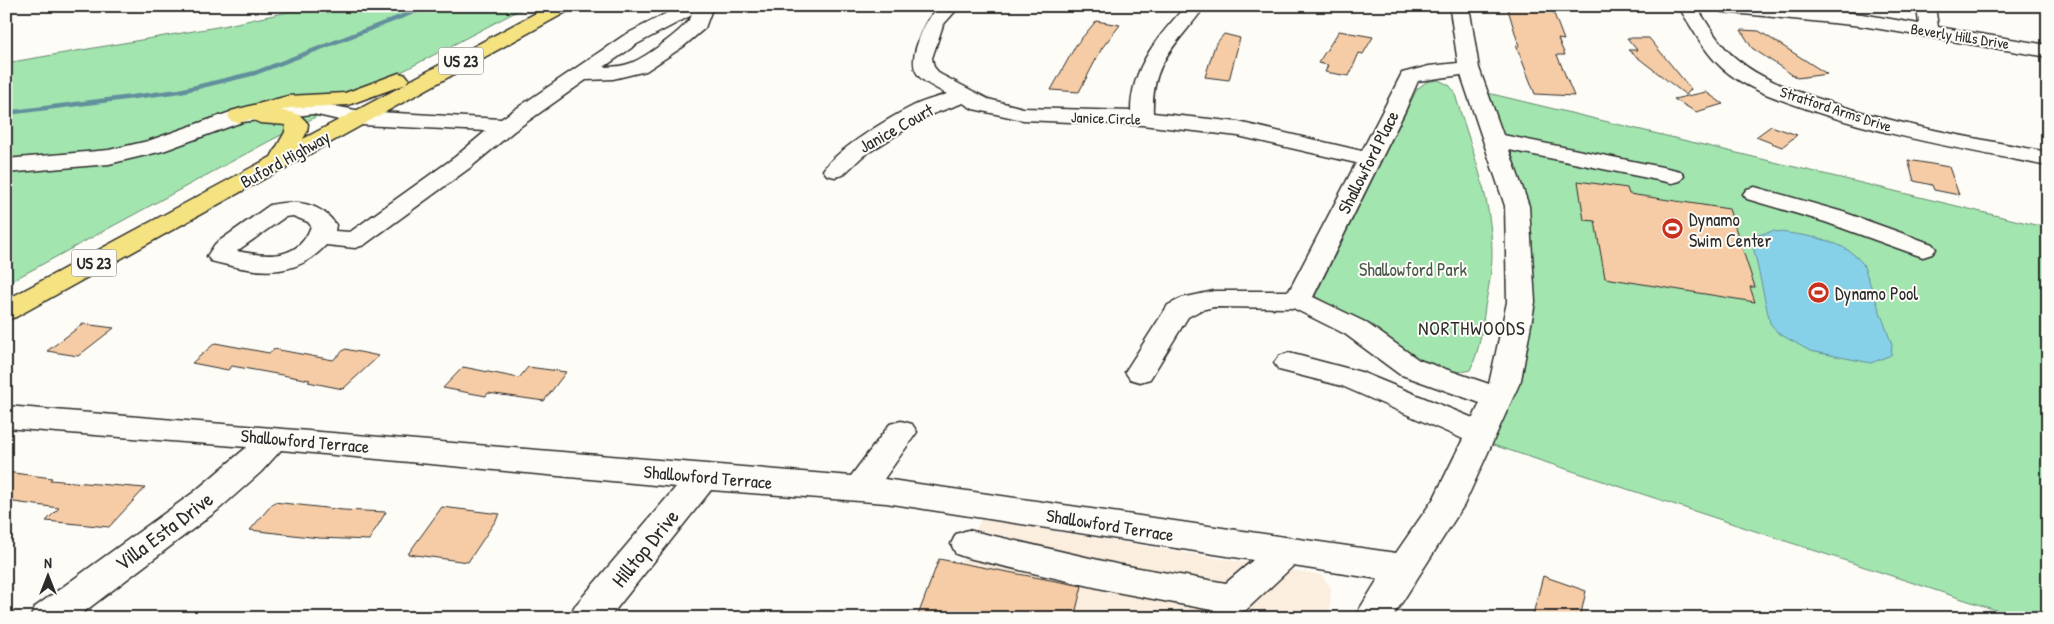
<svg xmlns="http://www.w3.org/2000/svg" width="2054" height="624" font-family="'Patrick Hand',sans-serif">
<rect width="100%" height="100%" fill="#fdfcf7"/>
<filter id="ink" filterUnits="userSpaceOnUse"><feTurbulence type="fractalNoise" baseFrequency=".02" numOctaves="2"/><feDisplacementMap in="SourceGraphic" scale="10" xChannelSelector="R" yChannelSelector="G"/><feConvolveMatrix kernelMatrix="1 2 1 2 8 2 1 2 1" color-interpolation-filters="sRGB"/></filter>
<g filter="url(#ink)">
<path fill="#fbeede" d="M981,519l340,56 10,13 -1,20 -7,10h-388z"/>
<path fill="#a2e5af" stroke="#66886d" d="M316,6h211l-263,138 -258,140v-221l217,-37z
M1438,80l11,5 5,6c16,54 38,106 38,163 0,18 -4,36 -7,53 -3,22 -5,43 -15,63 -32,13 -126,-55 -155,-74l102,-207 9,-7z
M1467,88l581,140v390h-28l-533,-175 27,-129 -3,-123z"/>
<path fill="#87d1e8" stroke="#628f9c" d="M1773,231c32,5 69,6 90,33l29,81 -1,10 -20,8 -61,-12 -32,-18 -8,-10 -18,-82 2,-5z"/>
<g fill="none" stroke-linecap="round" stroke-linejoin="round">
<path stroke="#628f9c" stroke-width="4.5" d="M6,113l174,-22 75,-18 174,-67"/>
</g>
<path fill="#f5cca5" stroke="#2b2b2b" d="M1507,6h44l13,34 -6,-1 7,16h-8l17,41 -39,-2 -19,-49 3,1z
M1096,21l24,4 -18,23 -23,44 -28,-2 25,-45z
M1741,30l18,1 68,43 -30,4 -45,-30z
M1339,31l34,6 -10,17 -4,-1 -10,23 -24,-4 3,-7 -10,-2z
M1224,34l16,4 -11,42 -24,-3 10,-32z
M1627,38h22l42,51 -5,6 -58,-45h9z
M1706,92l17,12 -27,8 -22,-13z
M1771,126l26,9 -15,12 -26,-10z
M1908,160l41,7 10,28 -25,-5 -2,-5 -18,-4z
M1578,181l49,7 2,6 100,15 26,78h-5l5,15 -150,-24 -10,-57 -11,-1z
M83,324l31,4 -36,28 -31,-5z
M215,343l54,10 5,-4 59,11 12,-11 34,7 -36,33 -35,-7 2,-2 -78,-14 -4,4 -36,-7z
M463,367l56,11 9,-11 38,5 -22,29 -56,-8 -2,3 -43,-8z
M6,472l46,6 -2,2 95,8 -36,39 -63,-6 13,-13 -53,-7z
M274,502l69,8 43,2 -17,28 -50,-2 -69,-8z
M442,507l58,7 -32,48 -60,-8z
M939,559l143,27 -8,32h-157z
M1543,576l43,15 -6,27h-48z"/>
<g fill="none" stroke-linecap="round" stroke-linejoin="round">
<defs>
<path id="minor" d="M680,6h33l-8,22 -21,18 -38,25 -33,8 -27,1 -72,51 -43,36 -107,78 -9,3 -29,-3c-33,36 -72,27 -115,16l-4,-5 8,-12 55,-39c25,-6 52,-2 66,20l-1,6 15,1 105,-75 31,-26 -125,-6 -48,-11 -71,8 -79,29 -54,13 -103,9v-14l103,-9 39,-9 91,-32 74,-7 48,9 140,8 122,-83zM692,15c-5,13 -47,43 -61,48 -8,3 -18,4 -27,4l33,-23zM293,216l15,6 3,4c-12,35 -44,31 -74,25l48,-34z
M940,6h20l-17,19 -11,33 2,9 6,7 48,25 35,9 108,3c0,-43 27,-75 55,-105h19c-27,39 -54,53 -52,107l85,9 124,29 40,-78 27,-7 29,-3 -8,-53 1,-4h18l10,62 24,67 169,34 8,2 4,5 -4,5 -8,2 -163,-33 20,56 6,96 -14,78 -57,125 -72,113h-38l24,-39 -85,-13 -47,44 -13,4 -117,-22 -148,-34 -12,-4 -5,-10 5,-10 12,-4 148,34 110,19 27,-23 -367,-57 -175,-13 -102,128h-40l5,-11 102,-120 -395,-37 -20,22 -43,38 -142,108h-46l5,-11 159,-115 53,-45 -241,-19v-22l845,70 39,-52 11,-3 11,3 5,8 -33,47 512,74 38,-55 29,-59 -121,-53 -63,-16 -5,-7 5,-7 10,-3 72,19 112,46 7,-15 -81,-29 -54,-40 -52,-26 -79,-1 -13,3 -13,7 -38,62 -10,3 -10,-3 -5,-7 43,-67 14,-7 32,-7h75l67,-128 -118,-27 -96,-11 -119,-5 -50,-11 -10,-6 -36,13 -64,40 -20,19 -8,2 -8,-2 -4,-5c15,-21 64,-51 88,-63 11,-6 25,-9 36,-13 -26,-14 -41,-19 -29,-52 6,-17 9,-23 22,-36zM1461,75l44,131 2,96 -18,82 -70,-24 -54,-38 -52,-25 92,-186 13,-30z
M1678,6h18c13,19 23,40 42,54 24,20 55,30 85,40 73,25 149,38 225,52v14c-81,-16 -163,-30 -241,-57 -29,-10 -61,-20 -85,-41 -19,-17 -30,-41 -44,-62z
M1714,6h67l81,8 57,10 -2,-18h18l3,21 110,18v12l-186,-31 -139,-14 -7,-2z
M1755,187l88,25 89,32 4,5 -4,5 -9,3 -9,-3 -89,-32 -78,-23 -4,-5 4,-5z"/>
<path id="major" d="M549,6h23l-2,4 -282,156 -2,3 -6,1 -264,147 -10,3v-20l265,-143 14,-25 1,-7 -26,-2 -9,-4 -12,4 -8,-2 -3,-5 3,-5 57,-15 57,-3 54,-20 7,2 3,4 -3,4zM406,84l-103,55 4,-7 1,-8c-8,-11 -15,-12 -27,-13l8,-3 59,-3z"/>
</defs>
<use href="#minor" stroke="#2b2b2b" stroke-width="3"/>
<use href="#major" stroke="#2b2b2b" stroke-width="3"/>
<use href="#minor" fill="#fdfcf7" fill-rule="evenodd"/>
<use href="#major" fill="#f5e382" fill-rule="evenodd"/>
</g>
</g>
<defs>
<symbol id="stadium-disc" viewBox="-11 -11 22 22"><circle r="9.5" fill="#c8321e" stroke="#fdfcf7"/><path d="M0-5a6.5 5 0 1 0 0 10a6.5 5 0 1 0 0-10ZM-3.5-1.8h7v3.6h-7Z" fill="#fff"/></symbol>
</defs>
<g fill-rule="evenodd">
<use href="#stadium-disc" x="1660" y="216" width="25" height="25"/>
<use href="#stadium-disc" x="1806" y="280" width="25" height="25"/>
</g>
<g text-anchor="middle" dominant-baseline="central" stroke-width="4" stroke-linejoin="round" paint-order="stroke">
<g font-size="15" fill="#2b2b2b" stroke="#fdfcf7">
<text transform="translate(1960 36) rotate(9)">Beverly Hills Drive</text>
<text transform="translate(1836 109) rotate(18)">Stratford Arms Drive</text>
<text transform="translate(1106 118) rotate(2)">Janice Circle</text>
</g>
<g fill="#fdfcf7" stroke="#6a6a68" stroke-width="1">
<rect x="438.5" y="47.5" width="45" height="27" rx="4"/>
<rect x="71.5" y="249.5" width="45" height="27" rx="4"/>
</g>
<g font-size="16" font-weight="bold" fill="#2b2b2b">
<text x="461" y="61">US 23</text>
<text x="94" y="263">US 23</text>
</g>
<g font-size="18" fill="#2b2b2b" stroke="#fdfcf7">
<text transform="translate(896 128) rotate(-29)">Janice Court</text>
<text transform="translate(285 159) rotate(-29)">Buford Highway</text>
<text transform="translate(1368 162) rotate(-63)">Shallowford Place</text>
<text transform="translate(305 441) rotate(5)">Shallowford Terrace</text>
<text transform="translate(708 477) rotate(5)">Shallowford Terrace</text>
<text transform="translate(1110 525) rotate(9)">Shallowford Terrace</text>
</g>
<g font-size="18" fill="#2b2b2b" stroke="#fdfcf7" text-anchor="start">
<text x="1689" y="219">Dynamo<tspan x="1689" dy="21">Swim Center</tspan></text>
<text x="1835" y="293">Dynamo Pool</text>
</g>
<g font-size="18" fill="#495a4c" stroke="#fdfcf7">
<text x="1413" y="269">Shallowford Park</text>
</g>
<g font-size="19" letter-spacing="1" fill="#2b2b2b" stroke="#fdfcf7">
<text x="1472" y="328">NORTHWOODS</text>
</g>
<g font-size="21" fill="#2b2b2b" stroke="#fdfcf7">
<text transform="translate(164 531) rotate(-37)">Villa Esta Drive</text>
<text transform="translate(645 548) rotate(-51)">Hilltop Drive</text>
</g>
</g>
<rect width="2054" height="624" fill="none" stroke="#fdfcf7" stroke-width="25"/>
<rect x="12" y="12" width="2029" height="599" fill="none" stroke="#2b2b2b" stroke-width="2" filter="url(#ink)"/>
<g transform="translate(48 576)" stroke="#fdfcf7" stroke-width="4" paint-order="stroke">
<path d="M0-4L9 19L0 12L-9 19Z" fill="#2b2b2b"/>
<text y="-8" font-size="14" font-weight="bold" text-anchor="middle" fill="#2b2b2b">N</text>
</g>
</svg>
